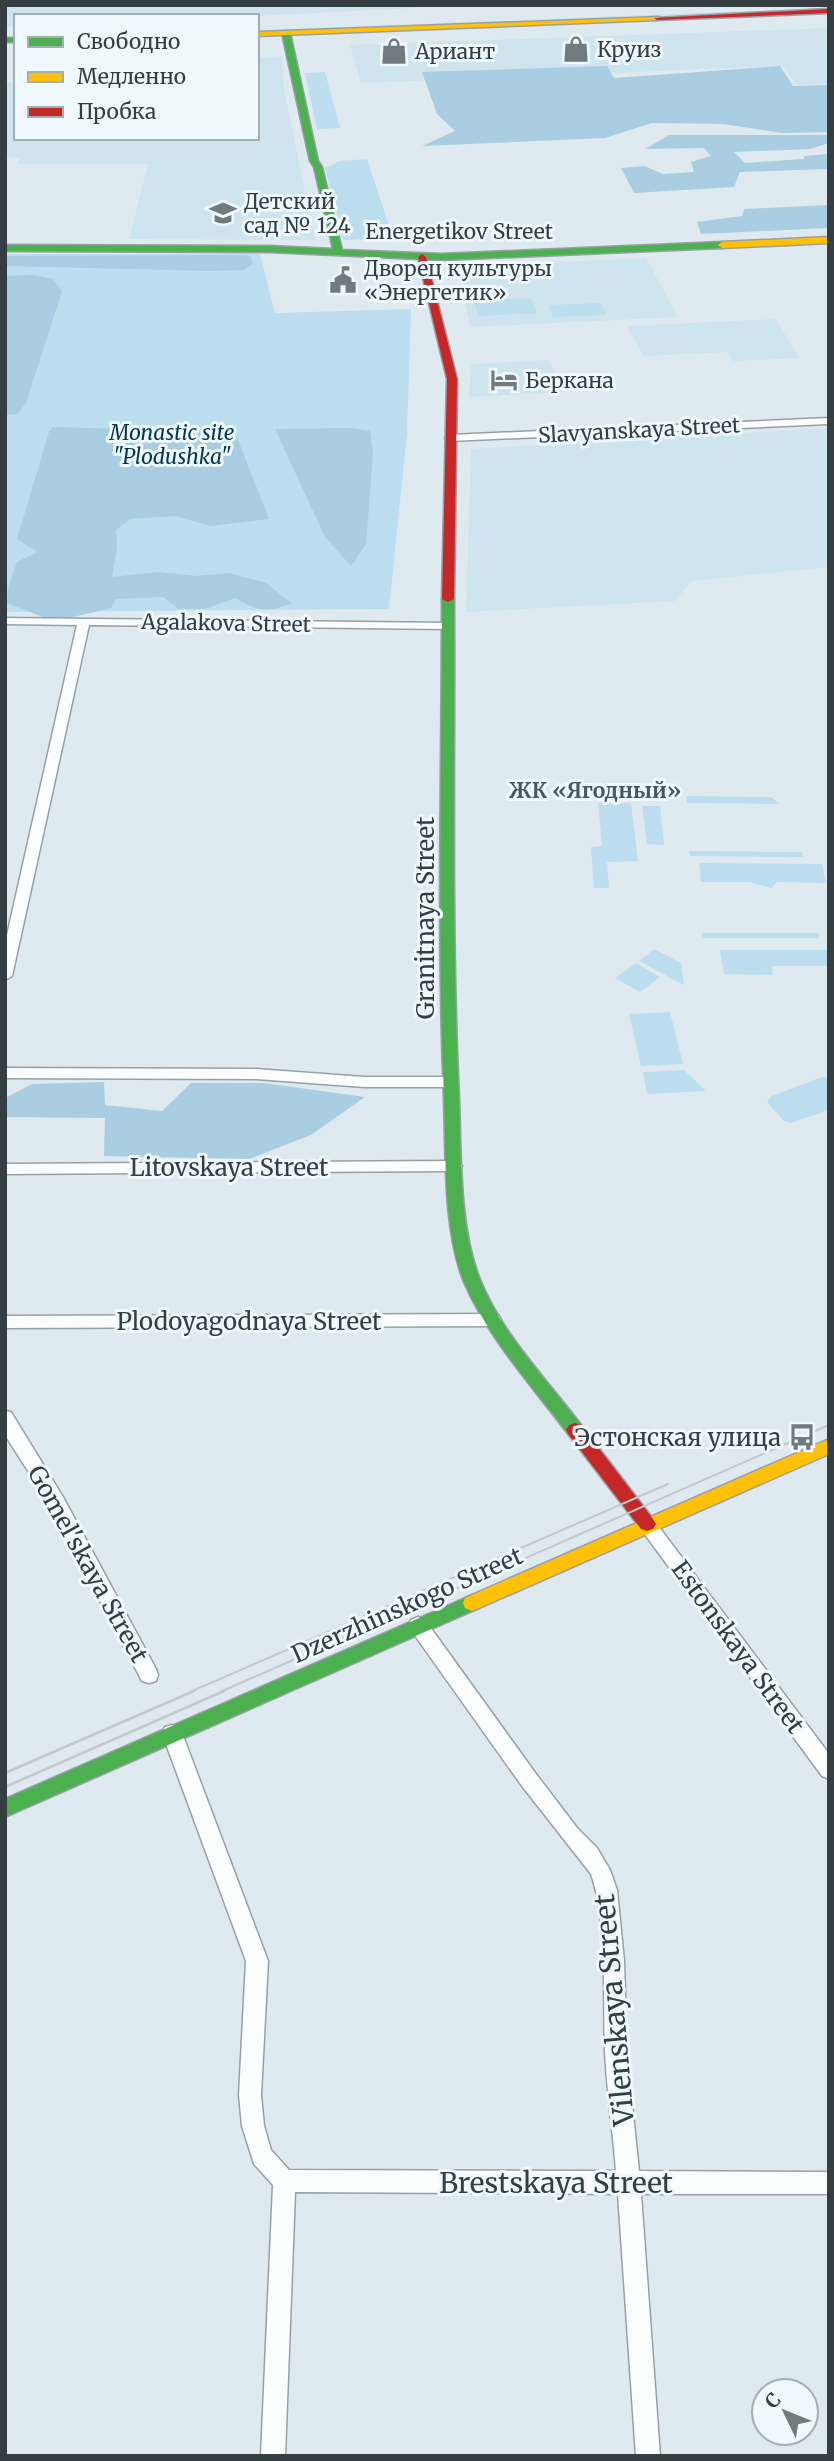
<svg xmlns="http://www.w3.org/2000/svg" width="834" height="2461" font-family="Merriweather,serif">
<rect width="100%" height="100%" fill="#dfeaf0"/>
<path fill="#cee4ee" d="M5,5h466l-214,11h-241v10l-11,1z
M829,28v56l-32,1 -14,-19 -422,17 -11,-38z
M281,56l3,34 31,150 -186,-1 19,-75h-131l3,-6 -15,-1v-74l11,-1v56h241v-79z
M646,258l32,59 -207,10 -16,-60z
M776,319l23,39 -67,3 -4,-9 -84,4 -17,-30z
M549,360l14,32 -94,5 2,-33z
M828,428l1,139 -137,14 -17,20 -209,11 5,-163z"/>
<path fill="#bcdeee" d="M829,8v1l-488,18z
M325,72l15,56 -23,1 -12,-56z
M367,159l26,79 -50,2 -18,-72 14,-7z
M5,254h255l15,59 136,-4 -4,124 -18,176 -384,3z
M531,298l6,15 -58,3 -5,-15z
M601,303l5,12 -53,2 -4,-12z
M686,796l85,1 8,7 -92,-1z
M598,803h33l7,58 -31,1 2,26h-15l-3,-41 11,-1z
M642,806h18l4,39 -17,-1z
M689,851l113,1 1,5 -113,-1z
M699,863l123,1 4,19 -49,-1 -6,6 -22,-6h-48z
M702,933h116l1,5h-116z
M654,949l27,14 3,22 -45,-24z
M720,950h109v16h-57l1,9 -49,-1z
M636,963l24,14 -20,15 -25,-14z
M670,1012l13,52 -42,2 -12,-52z
M684,1070l22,21 -59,3 -4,-22z
M822,1077h7v33l-39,13 -7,-3 -16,-18 5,-6z"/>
<path fill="#a9cee1" d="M607,66l7,12 166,-12 13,20 36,-1v47l-47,1 -59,-9 -71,-1 -47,15 -183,8 33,-15 -18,-17 -15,-42z
M669,135h160v8l-19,6 -76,3 11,11 59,-4v-3l25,-2v15l-89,3 -6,15 -100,6 -13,-25 24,-2 18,8 31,-2 -3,-10 20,-6 -7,-8 -59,1z
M829,205v23l-128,6 -4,-12 45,-6 2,-7z
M237,255l13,1 3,7 -9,7 -33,1 -206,-5v-10z
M32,275l21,4 9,12 -36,112 -8,11 -13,1v-139z
M53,427l182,5 34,87 -59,7 -34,-10 -46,3 -14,11 1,18 -5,29 47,-5 37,4 33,-3 37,10 25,20c-24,11 -35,7 -56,-5l-30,11h-26l-16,-12 -47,2 -5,9 -38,9 -28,1 -38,-15 1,-15 9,-26 20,-10 -20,-13 32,-107z
M351,428l19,3 3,22 -7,91 -15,22 -26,-29 -50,-108z
M104,1082l1,23 57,6 29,-28h73l101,14 -54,38 -62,24 -145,-3 1,-38 -100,-1v-19l27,-14z"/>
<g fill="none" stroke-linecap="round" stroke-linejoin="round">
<defs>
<path id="street" d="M829,418v6l-379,17 -5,-3 5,-3z
M5,618l442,5 6,3 -6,3 -358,-4 -77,351 -7,4v-36l72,-319 -72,-1z
M5,1068l251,1 108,8h86l7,5 -7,5h-86l-108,-8 -251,-1z
M454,1161l8,5 -8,5 -449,3v-10z
M493,1314l6,2 2,4 -2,4 -6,2 -488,2v-12z
M5,1411l6,1 52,85 93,172 2,6 -2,6 -7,2 -7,-2 -91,-174 -46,-72z
M647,1517l6,2 176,235v25l-7,-3 -181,-247 -3,-5 3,-5z
M418,1617l7,3 111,154 42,55 19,19 13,22 7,20 7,71 3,95 12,115 190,1v22h-188l19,262h-24l-18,-262 -323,-2 -10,264h-24l12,-271 -19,-21 -12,-38 -3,-31 7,-134 -84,-228 3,-6 7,-2 7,2 3,6 86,228 -7,134 3,31 7,24 18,20 327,1c-3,-39 -9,-79 -11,-119 -2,-52 3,-130 -14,-178l-69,-88 -111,-156 -2,-5 2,-5z"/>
<path id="fast" d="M286,31l4,2 28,128 4,6 20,83 99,4 281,-12 4,3 -4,3 -281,12 -171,-8 -265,-1v-6l265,1 63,3 -19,-82 -4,-6 -28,-128z
M5,38h11v4h-11z
M448,596l6,3c1,166 -3,333 5,499 2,56 0,133 22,184 22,53 66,98 100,143l3,5 -3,5h-12c-36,-48 -81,-97 -105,-153 -21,-52 -18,-128 -20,-184 -7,-166 -2,-333 -2,-499z
M472,1595l7,3 2,5 -2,5 -474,209v-18z"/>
<path id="slow" d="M659,17l-2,3 -400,16v-4z
M829,237v6l-107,5 -4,-3 4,-3z
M829,1439v15l-350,154 -7,3 -7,-3 -2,-5 2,-5z"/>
<path id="jam" d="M829,9v4l-172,7 -3,-2z
M422,254l4,3 31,122 -3,220 -6,3 -6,-3 5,-220 -29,-122z
M575,1423l6,2 72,94 3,5 -3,5 -6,2 -6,-2 -72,-94 -3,-5 3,-5z"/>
</defs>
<use href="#street" stroke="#98a0a5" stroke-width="3"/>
<use href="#fast" stroke="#98a0a5" stroke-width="3"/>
<use href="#slow" stroke="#98a0a5" stroke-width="3"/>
<use href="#jam" stroke="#98a0a5" stroke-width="3"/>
<use href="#street" fill="#fafcfd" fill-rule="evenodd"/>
<use href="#fast" fill="#4caf50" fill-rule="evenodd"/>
<use href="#slow" fill="#ffc107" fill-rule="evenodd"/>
<use href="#jam" fill="#c62828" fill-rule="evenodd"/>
<path stroke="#c5c8ca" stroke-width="2" d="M190,1692l478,-208
M220,1692l609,-267"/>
<path stroke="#c5c8ca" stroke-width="2.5" d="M5,1773l189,-82
M5,1787l219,-96"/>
</g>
<defs>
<symbol id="shop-bare" viewBox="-9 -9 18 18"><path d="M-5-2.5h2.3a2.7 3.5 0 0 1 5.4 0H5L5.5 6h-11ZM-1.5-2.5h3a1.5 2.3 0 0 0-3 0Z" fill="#707a7f" stroke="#eff8fc" stroke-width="2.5" paint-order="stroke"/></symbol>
<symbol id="school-bare" viewBox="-9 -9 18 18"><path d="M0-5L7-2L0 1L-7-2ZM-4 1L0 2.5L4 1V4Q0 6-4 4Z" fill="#707a7f" stroke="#eff8fc" stroke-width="2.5" paint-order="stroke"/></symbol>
<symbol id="civic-bare" viewBox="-9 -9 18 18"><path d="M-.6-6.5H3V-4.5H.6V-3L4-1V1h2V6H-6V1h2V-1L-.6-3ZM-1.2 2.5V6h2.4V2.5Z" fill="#707a7f" stroke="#eff8fc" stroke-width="2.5" paint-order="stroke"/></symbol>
<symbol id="hotel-bare" viewBox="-9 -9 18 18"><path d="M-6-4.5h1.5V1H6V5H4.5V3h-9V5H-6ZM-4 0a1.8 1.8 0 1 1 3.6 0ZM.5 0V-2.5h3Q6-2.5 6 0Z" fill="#707a7f" stroke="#eff8fc" stroke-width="2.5" paint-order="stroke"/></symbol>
<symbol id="bus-bare" viewBox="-9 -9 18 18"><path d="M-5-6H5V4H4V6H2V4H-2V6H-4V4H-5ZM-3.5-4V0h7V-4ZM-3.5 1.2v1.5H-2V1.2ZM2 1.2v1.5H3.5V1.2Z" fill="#707a7f" stroke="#eff8fc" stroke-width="2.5" paint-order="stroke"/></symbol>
</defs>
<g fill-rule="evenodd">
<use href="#shop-bare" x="557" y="30" width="38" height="38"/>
<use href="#shop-bare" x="375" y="32" width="38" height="38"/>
<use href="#school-bare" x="204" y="194" width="38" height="38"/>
<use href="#civic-bare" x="324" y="261" width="38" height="38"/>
<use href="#hotel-bare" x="485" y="361" width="38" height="38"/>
<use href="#bus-bare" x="783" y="1418" width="38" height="38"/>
</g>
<g text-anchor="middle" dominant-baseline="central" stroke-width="6" stroke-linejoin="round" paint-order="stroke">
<g font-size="21" fill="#353e42" stroke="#eff8fc" text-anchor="start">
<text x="597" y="49">Круиз</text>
<text x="415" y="51">Ариант</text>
<text x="244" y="201">Детский<tspan x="244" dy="24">сад № 124</tspan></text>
<text x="364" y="268">Дворец культуры<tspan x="364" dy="24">«Энергетик»</tspan></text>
<text x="525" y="380">Беркана</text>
</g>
<g font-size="21" fill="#353e42" stroke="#eff8fc">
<text x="459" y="231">Energetikov Street</text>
<text transform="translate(639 430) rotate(-3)">Slavyanskaya Street</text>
<text transform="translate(226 623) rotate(1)">Agalakova Street</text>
</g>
<g font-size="21" font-style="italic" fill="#02394c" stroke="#eff8fc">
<text x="172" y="432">Monastic site<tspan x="172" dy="24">"Plodushka"</tspan></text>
</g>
<g font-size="21" font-weight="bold" fill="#445861" stroke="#eff8fc">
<text x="595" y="790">ЖК «Ягодный»</text>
</g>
<g font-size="24" fill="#353e42" stroke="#eff8fc">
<text transform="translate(425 918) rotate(-90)">Granitnaya Street</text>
<text x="229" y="1167">Litovskaya Street</text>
<text x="249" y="1321">Plodoyagodnaya Street</text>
<text transform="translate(88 1564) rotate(61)">Gomel'skaya Street</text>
<text transform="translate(407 1605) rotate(-24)">Dzerzhinskogo Street</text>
<text transform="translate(738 1647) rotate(54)">Estonskaya Street</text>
</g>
<g font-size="24" fill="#353e42" stroke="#eff8fc" text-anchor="end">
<text x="781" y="1437">Эстонская улица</text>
</g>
<g font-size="28" fill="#353e42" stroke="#eff8fc">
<text transform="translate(614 2010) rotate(-95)">Vilenskaya Street</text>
<text x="556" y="2183">Brestskaya Street</text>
</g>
</g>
<rect width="834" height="2461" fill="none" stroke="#353e42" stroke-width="14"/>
<rect x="14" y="14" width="245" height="126" fill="#eff8fc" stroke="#a5aeb2" stroke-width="2"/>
<rect x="28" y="37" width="35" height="10" fill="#4caf50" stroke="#a5aeb2" stroke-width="2"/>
<text x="77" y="49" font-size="21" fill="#353e42">Свободно</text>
<rect x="28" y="72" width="35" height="10" fill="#ffc107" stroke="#a5aeb2" stroke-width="2"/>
<text x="77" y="84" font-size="21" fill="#353e42">Медленно</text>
<rect x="28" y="107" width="35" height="10" fill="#c62828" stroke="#a5aeb2" stroke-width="2"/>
<text x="77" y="119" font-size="21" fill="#353e42">Пробка</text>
<g transform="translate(785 2412) rotate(313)"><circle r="33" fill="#eff8fc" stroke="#a5aeb2" stroke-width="2"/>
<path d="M0-5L12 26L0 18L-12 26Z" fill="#707a7f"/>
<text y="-10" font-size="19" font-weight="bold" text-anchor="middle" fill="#353e42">С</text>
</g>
</svg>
